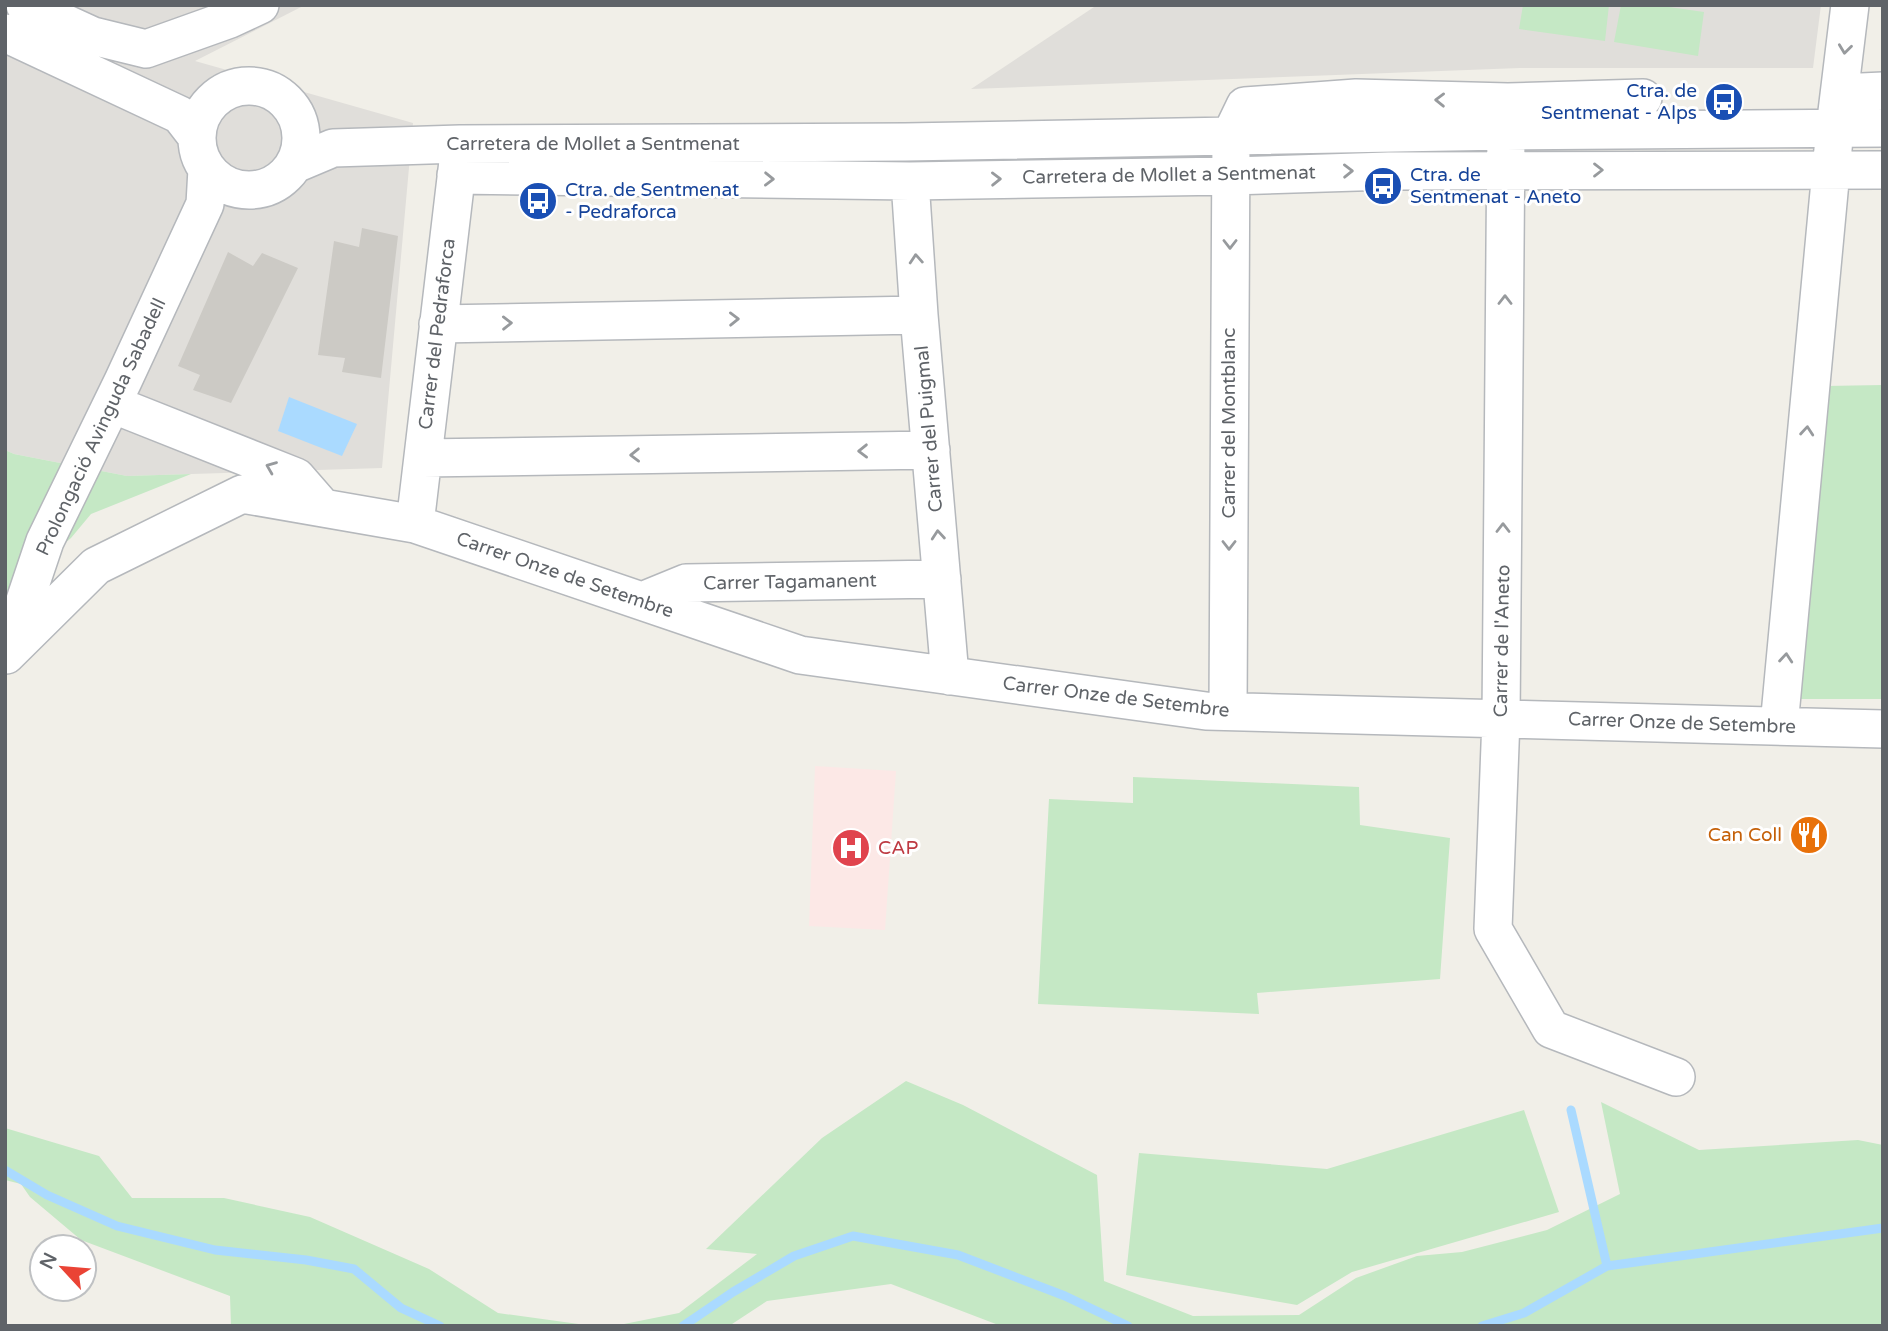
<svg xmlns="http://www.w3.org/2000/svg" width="1888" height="1331" font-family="'Varela Round',sans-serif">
<rect width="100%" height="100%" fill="#f1efe8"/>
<path fill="#e0deda" d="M5,5h300l-110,56 218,62 -31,345 -255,8 -113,-22 -9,-4z
M1097,5h724l-8,63h-293l-549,21z"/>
<path fill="#fce8e6" d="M815,766l81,5 -11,159 -76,-4z"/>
<path fill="#c5e8c5" d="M1523,5h86l-4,36 -86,-12z
M1621,5h34l49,7 -6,44 -84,-14z
M1883,385v314h-86l28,-313z
M5,450l9,4 113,22 64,-2 -100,40 -20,24 -53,45 -13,25z
M1133,777l226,10 1,38 90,13 -10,141 -183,14 2,21 -221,-10 11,-205 84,4z
M906,1081l57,24 134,70 7,106 89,35 106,-1 57,-37 61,-22 45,-4 85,-22 73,-36 -19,-92 98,48 159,-10 25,5v181h-882l-110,-42 -124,17 -38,25h-115l65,-13 78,-59 -51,-5 116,-111z
M1524,1110l35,102 -207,60 -55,33 -171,-30 13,-122 188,16z
M5,1128l94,28 33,42h92l86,19 119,52 69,44 95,13h-362l-1,-30 -149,-56 -51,-43 -9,-13 -16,-4z"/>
<path fill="#aadaff" d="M289,397l68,27 -15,32 -64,-25z"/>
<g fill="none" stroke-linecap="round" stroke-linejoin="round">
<path stroke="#aadaff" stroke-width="9" d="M1571,1110l36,156
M5,1170l42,25 70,31 98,24 91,10 48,9 47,39 39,18
M683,1326l50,-34 61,-36 59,-20 105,19 107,41 63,30
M1482,1326l42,-13 83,-47 276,-38"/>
</g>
<path fill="#cccac5" d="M362,228l36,8 -17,142 -39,-6 3,-14 -27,-3 16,-114 25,6z
M228,252l25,14 9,-13 36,15 -67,135 -38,-13 7,-15 -22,-9z"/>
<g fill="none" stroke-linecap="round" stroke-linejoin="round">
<defs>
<path id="minor" d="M25,5l68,31 53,13 84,-30 30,-14
M5,33l175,82 17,22
M197 138a52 52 0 1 1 104 0a52 52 0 1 1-104 0Z
M1840,93l43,-2
M1508,102l-2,29 -5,588 -8,210 58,100 125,48
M295,164l38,-16 127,-4 445,-2 601,-11 377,-3
M456,175l454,6 321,-5 158,-5 494,-1
M910,181l9,134 31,361
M438,324l481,-9
M112,404l184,73 27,31
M423,458l508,-8
M415,524l44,-371
M642,601l44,-18 256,-4
M9,648l36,-107 78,-160 82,-177 2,-35
M6,655l90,-89 146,-72 173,30 385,131 406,56 677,18
M1228,711l3,-576 14,-29 111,-8 152,4 135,-4
M1779,726l56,-598 15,-123"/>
</defs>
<use href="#minor" stroke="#b5b8bc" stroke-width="40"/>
<use href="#minor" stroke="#fff" stroke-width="37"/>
</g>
<defs><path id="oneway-chevron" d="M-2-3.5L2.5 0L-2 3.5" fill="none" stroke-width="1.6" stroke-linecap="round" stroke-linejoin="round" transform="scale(1.75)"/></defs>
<g stroke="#979a9d">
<use href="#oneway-chevron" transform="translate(1845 49) rotate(97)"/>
<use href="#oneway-chevron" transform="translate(1440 100) rotate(-179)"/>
<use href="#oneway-chevron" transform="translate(1598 170)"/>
<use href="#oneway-chevron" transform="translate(1348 171) rotate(-1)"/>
<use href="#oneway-chevron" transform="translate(769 179) rotate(1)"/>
<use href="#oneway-chevron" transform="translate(996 179) rotate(-1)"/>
<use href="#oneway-chevron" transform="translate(1230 244) rotate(90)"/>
<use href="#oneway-chevron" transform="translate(916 259) rotate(-94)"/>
<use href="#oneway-chevron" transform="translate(1505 300) rotate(-90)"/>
<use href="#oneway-chevron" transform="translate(734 319) rotate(-1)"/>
<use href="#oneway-chevron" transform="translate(507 323) rotate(-1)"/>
<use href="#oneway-chevron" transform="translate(1807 431) rotate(-85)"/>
<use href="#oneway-chevron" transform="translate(863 451) rotate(179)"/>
<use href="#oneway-chevron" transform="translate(635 455) rotate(179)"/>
<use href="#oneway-chevron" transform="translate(271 467) rotate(-158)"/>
<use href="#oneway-chevron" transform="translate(1503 528) rotate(-90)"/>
<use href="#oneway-chevron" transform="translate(938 535) rotate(-95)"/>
<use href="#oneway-chevron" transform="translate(1229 545) rotate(90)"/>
<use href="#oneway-chevron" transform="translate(1786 658) rotate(-85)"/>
</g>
<defs>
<symbol id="bus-disc" viewBox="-11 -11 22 22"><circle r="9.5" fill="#1a4fb4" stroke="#fff"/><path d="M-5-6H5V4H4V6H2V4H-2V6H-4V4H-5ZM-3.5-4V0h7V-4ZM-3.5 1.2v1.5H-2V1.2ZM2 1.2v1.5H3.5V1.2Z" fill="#fff"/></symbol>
<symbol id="restaurant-disc" viewBox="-11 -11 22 22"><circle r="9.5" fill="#e8710a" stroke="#fff"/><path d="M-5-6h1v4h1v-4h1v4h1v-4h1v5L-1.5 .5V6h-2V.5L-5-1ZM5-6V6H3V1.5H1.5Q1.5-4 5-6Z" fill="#fff"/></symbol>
<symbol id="hospital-disc" viewBox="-11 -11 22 22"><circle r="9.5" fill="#e0444e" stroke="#fff"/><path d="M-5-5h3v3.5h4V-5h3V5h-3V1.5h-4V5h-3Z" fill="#fff"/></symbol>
</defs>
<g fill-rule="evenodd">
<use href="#bus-disc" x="1702" y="80" width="44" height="44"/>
<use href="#bus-disc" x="1361" y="164" width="44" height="44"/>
<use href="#bus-disc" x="516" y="179" width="44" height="44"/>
<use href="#restaurant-disc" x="1787" y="813" width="44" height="44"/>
<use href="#hospital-disc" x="829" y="826" width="44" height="44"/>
</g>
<g text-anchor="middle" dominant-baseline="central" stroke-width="6" stroke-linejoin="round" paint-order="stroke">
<g font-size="19" fill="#164399" stroke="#fff" text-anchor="start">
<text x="1697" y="91" text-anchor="end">Ctra. de<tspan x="1697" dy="22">Sentmenat - Alps</tspan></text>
<text x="1410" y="175">Ctra. de<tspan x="1410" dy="22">Sentmenat - Aneto</tspan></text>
<text x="565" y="190">Ctra. de Sentmenat<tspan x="565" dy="22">- Pedraforca</tspan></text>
</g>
<g font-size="19" fill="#5f6368" stroke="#fff">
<text x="593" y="144">Carretera de Mollet a Sentmenat</text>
<text transform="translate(1169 175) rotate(-1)">Carretera de Mollet a Sentmenat</text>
<text transform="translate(437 334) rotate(-83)">Carrer del Pedraforca</text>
<text transform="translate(1229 423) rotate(-90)">Carrer del Montblanc</text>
<text transform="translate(101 427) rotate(-65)">Prolongació Avinguda Sabadell</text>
<text transform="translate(929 429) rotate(-95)">Carrer del Puigmal</text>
<text transform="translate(565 575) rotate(19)">Carrer Onze de Setembre</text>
<text transform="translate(790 582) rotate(-1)">Carrer Tagamanent</text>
<text transform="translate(1502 641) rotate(-89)">Carrer de l'Aneto</text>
<text transform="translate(1116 697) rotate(7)">Carrer Onze de Setembre</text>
<text transform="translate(1682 723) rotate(2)">Carrer Onze de Setembre</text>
</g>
<g font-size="19" fill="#c56008" stroke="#fff" text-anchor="end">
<text x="1782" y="835">Can Coll</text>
</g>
<g font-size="19" fill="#be3a42" stroke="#fff" text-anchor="start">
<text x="878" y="848">CAP</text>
</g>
</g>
<rect width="1888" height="1331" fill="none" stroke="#5f6368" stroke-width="14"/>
<g transform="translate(63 1268) rotate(296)"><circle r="33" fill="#ffffff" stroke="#bfc1c3" stroke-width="2"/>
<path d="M0-5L12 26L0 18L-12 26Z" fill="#ea4335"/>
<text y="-10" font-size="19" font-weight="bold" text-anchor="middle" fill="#5f6368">N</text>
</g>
</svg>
